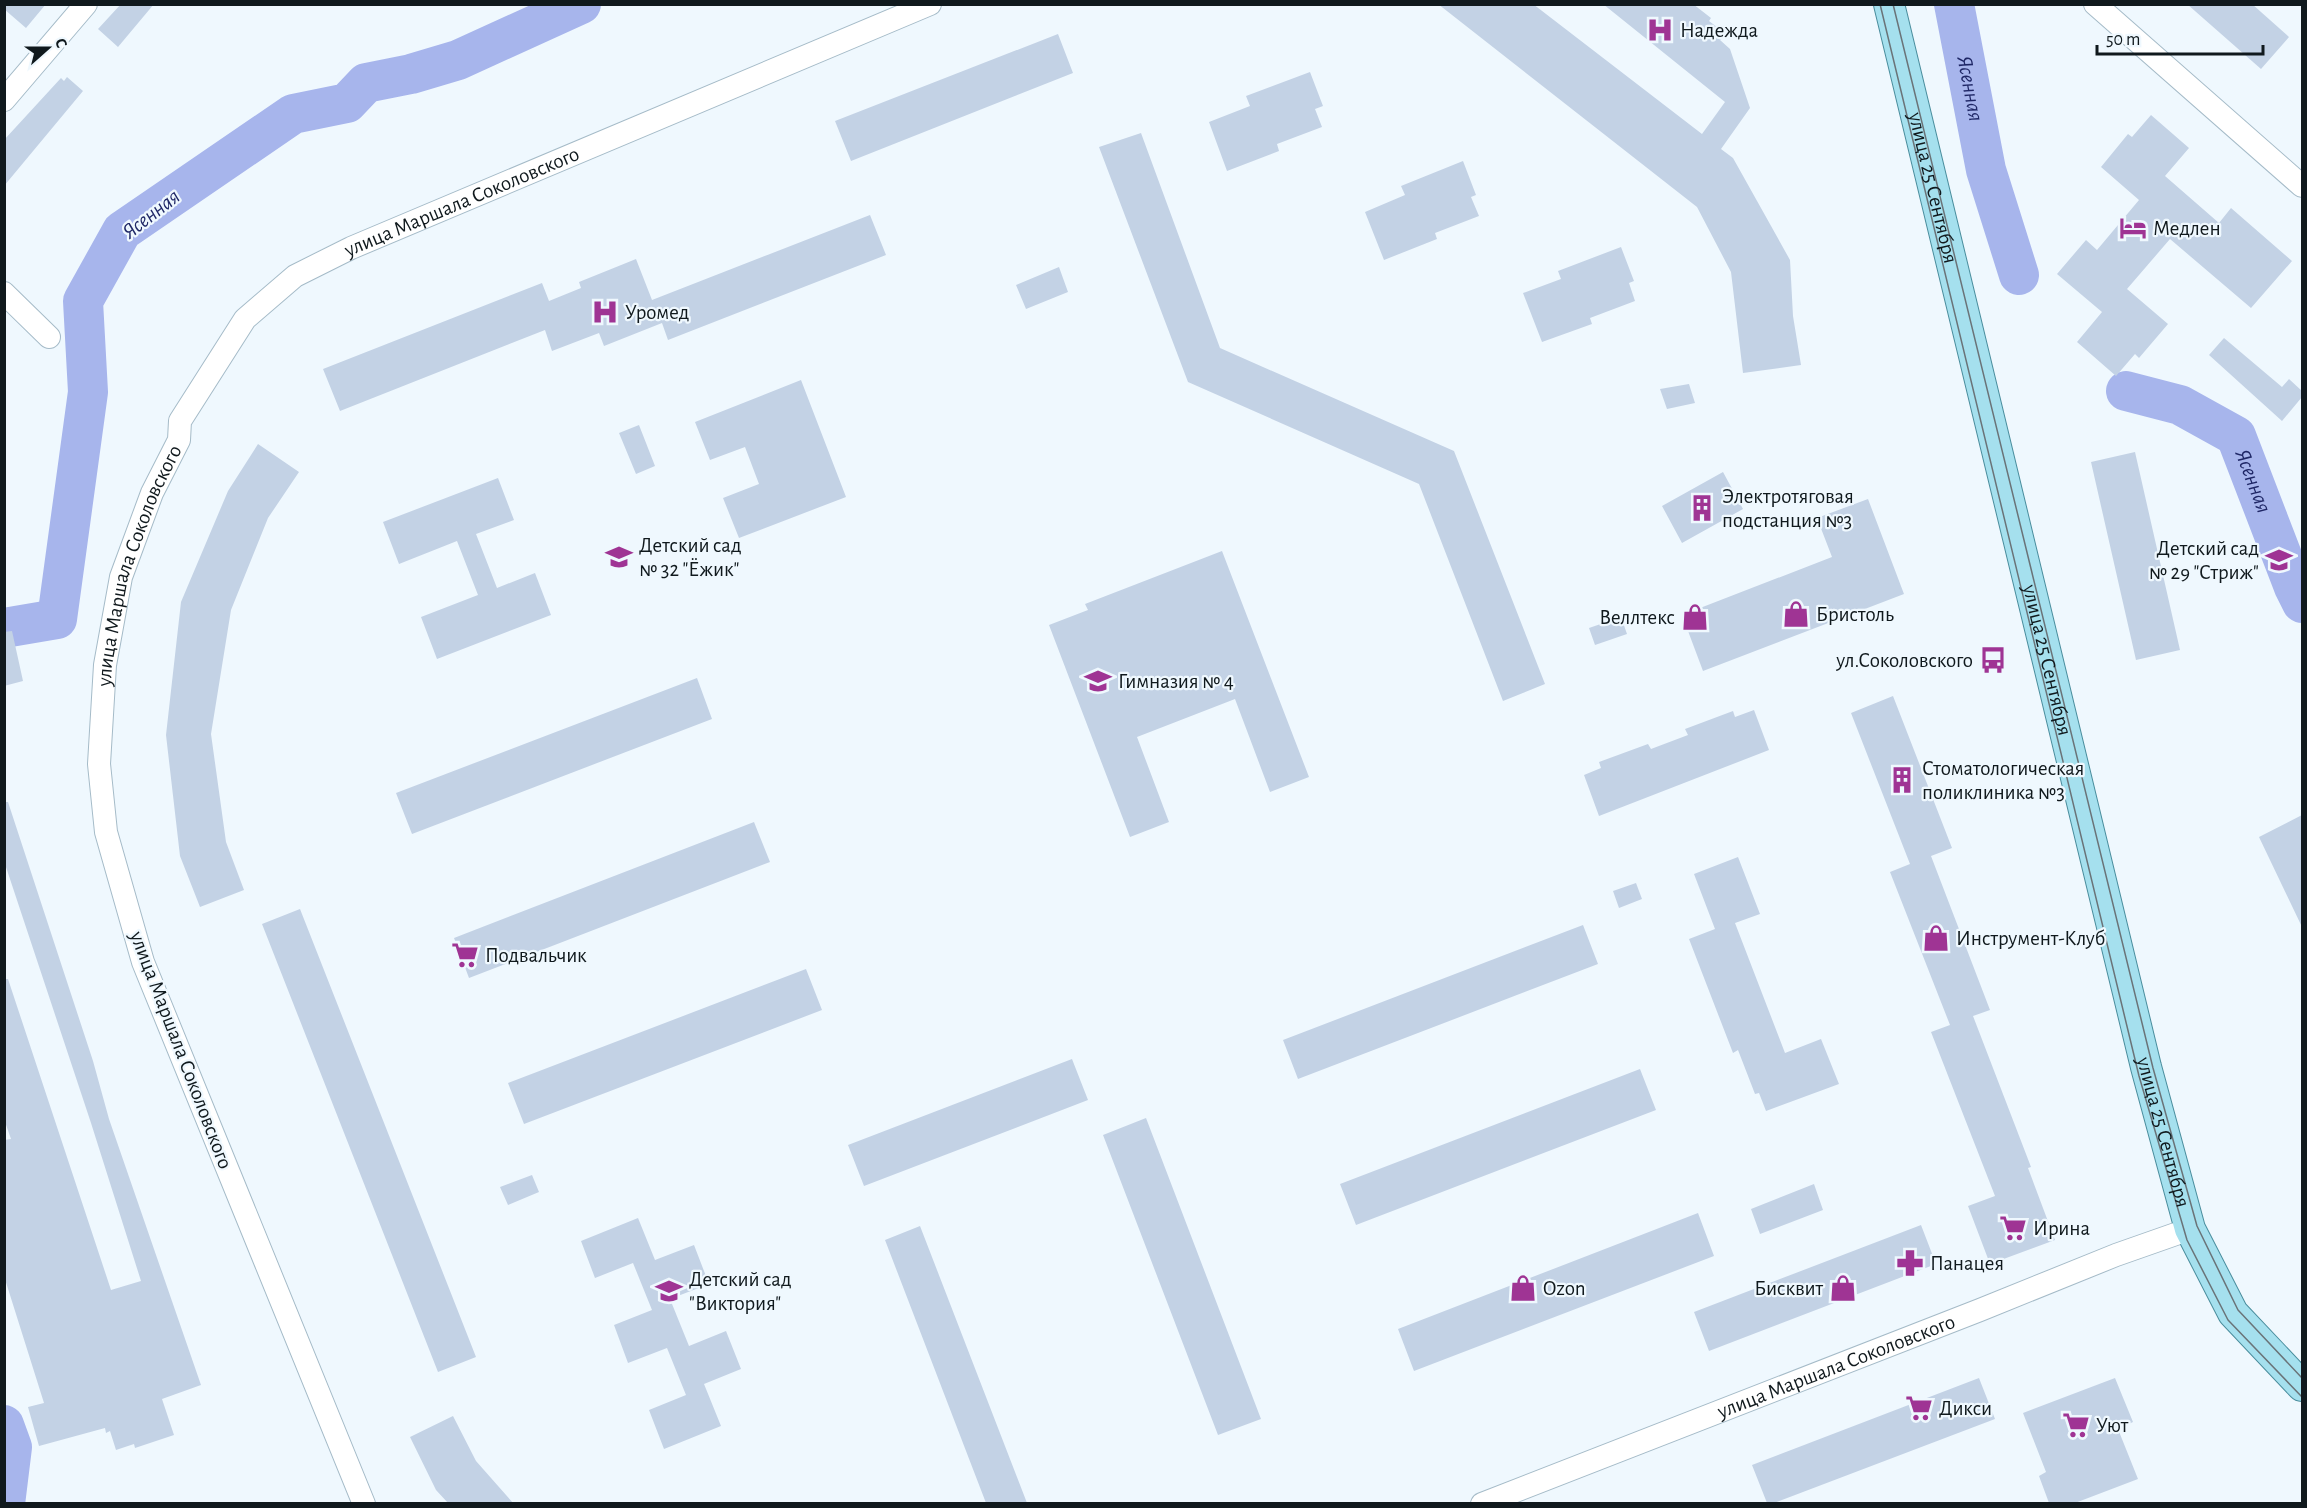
<svg xmlns="http://www.w3.org/2000/svg" width="2307" height="1508" font-family="'Alegreya Sans',sans-serif">
<rect width="100%" height="100%" fill="#eff8fe"/>
<g fill="none" stroke-linecap="round" stroke-linejoin="round">
<g stroke="#a7b5ec" stroke-width="40">
<path id="s1" d="M1954,4l32,166 33,105"/>
<path id="s2" d="M2126,391l54,14 56,31 58,151 8,16"/>
<path d="M4,628l53,-9 31,-227 -5,-91 39,-70 171,-117 54,-11 19,-20 45,-9 47,-14 123,-56"/>
<path d="M4,1425l8,22 -7,57"/>
</g>
</g>
<path fill="#c3d2e5" d="M4,4h42l-20,24 -22,-19z
M121,4h33l-36,43 -20,-18z
M1438,4h95l169,130 23,-32 -122,-98h90l18,14 -2,3 17,13 -6,6 10,9 20,59 -29,41 12,9 57,102 3,56 8,49 -58,8 -12,-101 -34,-65z
M2187,4h65l37,33 -28,32z
M1058,34l15,39 -222,88 -16,-40z
M1310,72l13,34 -8,3 7,18 -45,17 2,7 -52,20 -18,-49 41,-16 -4,-10z
M67,77l16,14 -79,95v-46l57,-62 3,3z
M2151,115l38,33 -24,28 54,47 12,-15 61,53 -41,47 -81,-69 -43,50 41,35 -29,34 -4,-4 -19,22 -39,-34 25,-30 -45,-38 29,-34 11,10 42,-50 -38,-33 27,-33 4,3z
M1141,133l79,215 234,103 91,233 -42,17 -84,-217 -231,-102 -89,-235z
M1463,161l13,34 -5,2 8,19 -44,17 2,6 -53,21 -19,-48 40,-17 -4,-9z
M870,215l16,40 -218,85 -6,-17 -58,23 -5,-13 -47,18 -7,-21 -205,81 -17,-42 219,-86 7,18 32,-13 -2,-6 57,-23 16,41z
M1621,247l13,34 -5,2 6,18 -45,17 2,6 -50,18 -19,-49 38,-14 -3,-8z
M1059,267l9,25 -42,17 -10,-24z
M2224,338l58,49 7,-8 13,12v6l-20,24 -73,-66z
M801,380l45,117 -107,41 -16,-40 36,-14 -14,-37 -35,13 -15,-38z
M1689,384l6,19 -28,6 -7,-20z
M639,425l16,41 -19,8 -17,-41z
M258,444l41,28 -31,46 -37,92 -20,124 15,108 18,48 -44,17 -20,-51 -14,-121 15,-133 47,-111z
M2135,452l45,198 -44,10 -45,-198z
M1723,472l20,37 -61,34 -20,-37z
M498,478l16,42 -38,14 21,54 38,-15 16,42 -114,44 -16,-42 57,-22 -21,-54 -58,23 -16,-42z
M1868,499l36,95 -201,77 -21,-56 150,-58 -15,-39z
M1222,551l87,226 -39,15 -35,-93 -98,38 32,85 -39,15 -81,-212 39,-15 -3,-6z
M1621,617l6,17 -32,11 -6,-17z
M12,631l11,50 -19,5v-54z
M697,678l15,41 -300,115 -16,-41z
M1893,696l59,152 -21,8 59,154 -17,6 58,151 -3,1 27,72 -65,24 -22,-58 27,-10 -64,-164 19,-7 -60,-153 20,-8 -59,-151z
M1754,710l15,40 -170,66 -15,-41 17,-7 -2,-6 49,-18 3,5 37,-14 -3,-6 48,-18 2,6z
M4,802h4l85,259 16,58 92,266 -39,14 12,36 -39,13 -1,-4 -18,6 -6,-19 -4,2 -1,-5 -66,18 -11,-39 16,-4 -40,-127v-136l7,-1 -7,-20v-140h4l103,311 30,-9 -50,-158 -87,-262z
M2302,815v112l-43,-90z
M754,822l16,40 -301,116 -15,-40z
M1738,857l22,57 -25,9 50,130 36,-14 18,45 -73,27 -7,-18 -4,1 -17,-44 -5,3 -44,-114 26,-10 -21,-55z
M1636,883l6,16 -23,9 -6,-17z
M300,909l176,448 -38,15 -176,-448z
M1583,925l15,39 -300,115 -15,-39z
M806,969l16,41 -298,114 -16,-41z
M1072,1059l16,41 -224,86 -16,-41z
M1640,1069l16,41 -300,115 -16,-41z
M1146,1118l115,301 -43,16 -115,-300z
M532,1175l7,17 -31,13 -8,-18z
M1814,1184l9,26 -63,24 -9,-25z
M1698,1213l16,43 -300,115 -16,-42z
M638,1218l17,42 39,-15 15,39 -39,15 19,47 37,-15 15,38 -37,15 17,42 -57,23 -15,-39 37,-15 -19,-47 -39,15 -14,-38 38,-15 -19,-47 -38,15 -14,-37z
M1921,1225l15,39 -227,87 -15,-39z
M920,1226l107,277h-41l-101,-263z
M1979,1378l16,41 -221,84h-7l-15,-38z
M2115,1378l18,44 -15,7 20,50 -63,24h-26l-10,-27 7,-4 -23,-59z
M453,1416l23,45 37,42h-65l-12,-13 -26,-53z"/>
<g fill="none" stroke-linecap="round" stroke-linejoin="round">
<defs>
<g id="minor">
<path d="M2095,4l207,182"/>
<path d="M4,100l82,-96"/>
<path d="M4,293l45,44"/>
<path id="s3" d="M364,1504l-221,-542 -37,-130 -7,-68 6,-99 16,-88 31,-84 27,-53 1,-19 65,-102 50,-43 56,-28 579,-244"/>
<path id="s4" d="M1482,1504l498,-194 136,-55 74,-26"/>
</g>
<g id="major">
<path id="s5" d="M1889,4l257,1063 44,162 43,84 69,73"/>
</g>
</defs>
<use href="#minor" stroke="#a5bbc8" stroke-width="24"/>
<use href="#major" stroke="#4a8d9d" stroke-width="32"/>
<use href="#minor" stroke="#fff" stroke-width="22"/>
<use href="#major" stroke="#a5e0ee" stroke-width="30"/>
<path stroke="#6a7378" stroke-width="1.5" d="M1880,4l259,1072 48,164 41,80 74,77
M1893,4l260,1064 44,158 41,84 64,68"/>
</g>
<defs>
<symbol id="hospital-bare" viewBox="-9 -9 18 18"><path d="M-5-5h3v3.5h4V-5h3V5h-3V1.5h-4V5h-3Z" fill="#9f3494" stroke="#eff8fe" stroke-width="2.5" paint-order="stroke"/></symbol>
<symbol id="hotel-bare" viewBox="-9 -9 18 18"><path d="M-6-4.5h1.5V1H6V5H4.5V3h-9V5H-6ZM-4 0a1.8 1.8 0 1 1 3.6 0ZM.5 0V-2.5h3Q6-2.5 6 0Z" fill="#9f3494" stroke="#eff8fe" stroke-width="2.5" paint-order="stroke"/></symbol>
<symbol id="building-bare" viewBox="-9 -9 18 18"><path d="M-4-6H4V6H1V3H-1V6H-4ZM-2.5-4.3h1.7v1.8h-1.7ZM.8-4.3h1.7v1.8H.8ZM-2.5-1h1.7V.8h-1.7ZM.8-1h1.7V.8H.8Z" fill="#9f3494" stroke="#eff8fe" stroke-width="2.5" paint-order="stroke"/></symbol>
<symbol id="school-bare" viewBox="-9 -9 18 18"><path d="M0-5L7-2L0 1L-7-2ZM-4 1L0 2.5L4 1V4Q0 6-4 4Z" fill="#9f3494" stroke="#eff8fe" stroke-width="2.5" paint-order="stroke"/></symbol>
<symbol id="shop-bare" viewBox="-9 -9 18 18"><path d="M-5-2.5h2.3a2.7 3.5 0 0 1 5.4 0H5L5.5 6h-11ZM-1.5-2.5h3a1.5 2.3 0 0 0-3 0Z" fill="#9f3494" stroke="#eff8fe" stroke-width="2.5" paint-order="stroke"/></symbol>
<symbol id="bus-bare" viewBox="-9 -9 18 18"><path d="M-5-6H5V4H4V6H2V4H-2V6H-4V4H-5ZM-3.5-4V0h7V-4ZM-3.5 1.2v1.5H-2V1.2ZM2 1.2v1.5H3.5V1.2Z" fill="#9f3494" stroke="#eff8fe" stroke-width="2.5" paint-order="stroke"/></symbol>
<symbol id="supermarket-bare" viewBox="-9 -9 18 18"><path d="M-6-5.5h2.5l.6 2H6L4.5 2H-2.5L-4.4-4H-6ZM-1.5 3.2a1.3 1.3 0 1 0 .1 0ZM3 3.2a1.3 1.3 0 1 0 .1 0Z" fill="#9f3494" stroke="#eff8fe" stroke-width="2.5" paint-order="stroke"/></symbol>
<symbol id="pharmacy-bare" viewBox="-9 -9 18 18"><path d="M-2-6h4v4h4v4h-4v4h-4v-4h-4v-4h4Z" fill="#9f3494" stroke="#eff8fe" stroke-width="2.5" paint-order="stroke"/></symbol>
</defs>
<g fill-rule="evenodd">
<use href="#hospital-bare" x="1641" y="11" width="38" height="38"/>
<use href="#hotel-bare" x="2114" y="209" width="38" height="38"/>
<use href="#hospital-bare" x="586" y="293" width="38" height="38"/>
<use href="#building-bare" x="1683" y="489" width="38" height="38"/>
<use href="#school-bare" x="600" y="538" width="38" height="38"/>
<use href="#school-bare" x="2260" y="541" width="38" height="38"/>
<use href="#shop-bare" x="1777" y="595" width="38" height="38"/>
<use href="#shop-bare" x="1676" y="598" width="38" height="38"/>
<use href="#bus-bare" x="1974" y="641" width="38" height="38"/>
<use href="#school-bare" x="1079" y="662" width="38" height="38"/>
<use href="#building-bare" x="1883" y="761" width="38" height="38"/>
<use href="#shop-bare" x="1917" y="919" width="38" height="38"/>
<use href="#supermarket-bare" x="446" y="936" width="38" height="38"/>
<use href="#supermarket-bare" x="1994" y="1209" width="38" height="38"/>
<use href="#pharmacy-bare" x="1891" y="1244" width="38" height="38"/>
<use href="#shop-bare" x="1504" y="1269" width="38" height="38"/>
<use href="#shop-bare" x="1824" y="1269" width="38" height="38"/>
<use href="#school-bare" x="650" y="1272" width="38" height="38"/>
<use href="#supermarket-bare" x="1900" y="1389" width="38" height="38"/>
<use href="#supermarket-bare" x="2057" y="1406" width="38" height="38"/>
</g>
<g text-anchor="middle" dominant-baseline="central" stroke-width="4.5" stroke-linejoin="round" paint-order="stroke">
<g font-size="21" fill="#10191d" stroke="#eff8fe" text-anchor="start">
<text x="1680" y="30">Надежда</text>
<text x="2153" y="228">Медлен</text>
<text x="625" y="312">Уромед</text>
<text x="1722" y="496">Электротяговая<tspan x="1722" dy="24">подстанция №3</tspan></text>
<text x="639" y="545">Детский сад<tspan x="639" dy="24">№ 32 "Ёжик"</tspan></text>
<text x="2259" y="548" text-anchor="end">Детский сад<tspan x="2259" dy="24">№ 29 "Стриж"</tspan></text>
<text x="1816" y="614">Бристоль</text>
<text x="1675" y="617" text-anchor="end">Веллтекс</text>
<text x="1973" y="660" text-anchor="end">ул.Соколовского</text>
<text x="1118" y="681">Гимназия № 4</text>
<text x="1922" y="768">Стоматологическая<tspan x="1922" dy="24">поликлиника №3</tspan></text>
<text x="1956" y="938">Инструмент-Клуб</text>
<text x="485" y="955">Подвальчик</text>
<text x="2033" y="1228">Ирина</text>
<text x="1930" y="1263">Панацея</text>
<text x="689" y="1279">Детский сад<tspan x="689" dy="24">"Виктория"</tspan></text>
<text x="1543" y="1288">Ozon</text>
<text x="1823" y="1288" text-anchor="end">Бисквит</text>
<text x="1939" y="1408">Дикси</text>
<text x="2096" y="1425">Уют</text>
</g>
<g font-size="21" fill="#10191d" stroke="#eff8fe">
<text stroke="none"><textPath href="#s5" startOffset="189">улица 25 Сентября</textPath></text>
<text stroke="none"><textPath href="#s3" startOffset="1515">улица Маршала Соколовского</textPath></text>
<text stroke="none"><textPath href="#s3" startOffset="993">улица Маршала Соколовского</textPath></text>
<text stroke="none"><textPath href="#s5" startOffset="675">улица 25 Сентября</textPath></text>
<text transform="translate(181 1050) rotate(69)">улица Маршала Соколовского</text>
<text stroke="none"><textPath href="#s5" startOffset="1161">улица 25 Сентября</textPath></text>
<text stroke="none"><textPath href="#s4" startOffset="380">улица Маршала Соколовского</textPath></text>
</g>
<g font-size="22" font-style="italic" fill="#1f2766" stroke="#eff8fe">
<text stroke="none"><textPath href="#s1" startOffset="86">Ясенная</textPath></text>
<text transform="translate(151 214) rotate(-38)">Ясенная</text>
<text stroke="none"><textPath href="#s2" startOffset="168">Ясенная</textPath></text>
</g>
</g>
<rect width="2307" height="1508" fill="none" stroke="#10191d" stroke-width="12"/>
<g transform="translate(48 48) rotate(69)" stroke="#eff8fe" stroke-width="4.5" paint-order="stroke">
<path d="M0-4.5L10 22L0 15L-10 22Z" fill="#10191d"/>
<text y="-9" font-size="16" font-weight="bold" text-anchor="middle" fill="#10191d">С</text>
</g>
<path d="M2097 45v9h166v-9" fill="none" stroke="#10191d" stroke-width="3"/>
<text x="2106" y="45" font-size="18" fill="#10191d" stroke="#eff8fe" stroke-width="4.5" paint-order="stroke">50 m</text>
</svg>
